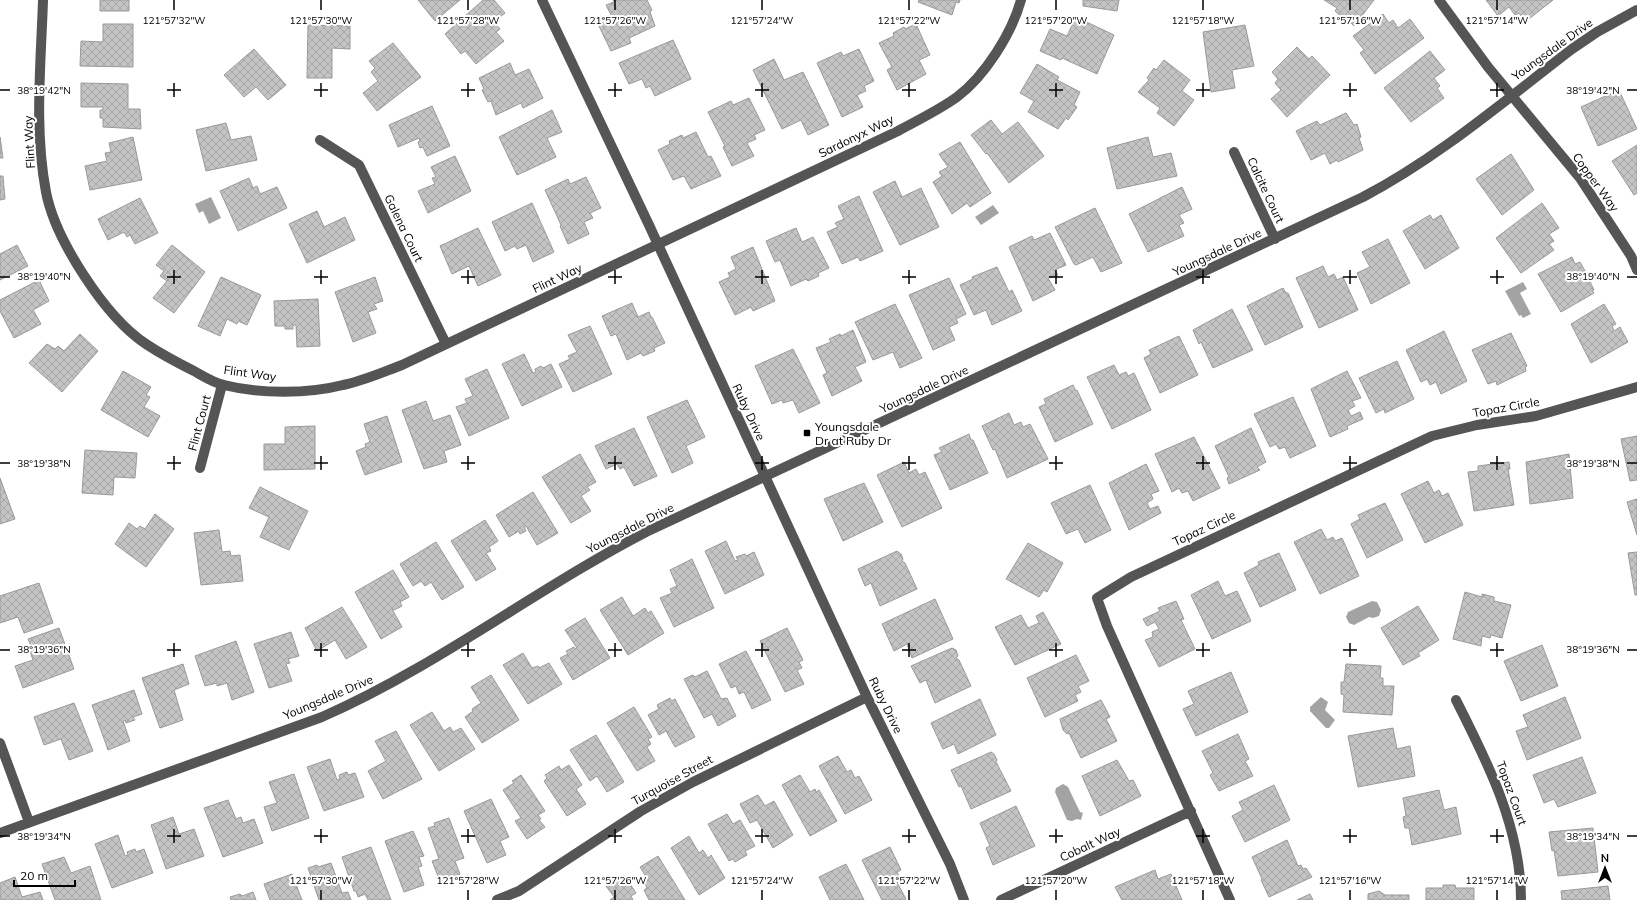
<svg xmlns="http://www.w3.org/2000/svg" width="1637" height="900" font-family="Mulish,sans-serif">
<defs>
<pattern id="building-cross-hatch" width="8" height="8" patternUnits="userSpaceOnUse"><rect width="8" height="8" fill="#c4c4c4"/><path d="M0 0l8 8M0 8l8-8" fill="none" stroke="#a7a7a7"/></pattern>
</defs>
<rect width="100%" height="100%" fill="#fff"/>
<path fill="#a3a3a3" d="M211,197l10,21 -12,6 -6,-13 -4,2 -4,-9z
M993,205l6,8 -18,12 -6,-8z
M1523,282l4,7 -7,4 11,21 -8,4 -2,-3 -2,1 -14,-25z
M1372,601l5,1 4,8 -2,6 -6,2 -4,-1 -15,8 -5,-2 -3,-6 2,-5z
M1321,697l7,5 -3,8 10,10 -6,8h-3l-16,-17v-4z
M1063,784l5,3 12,25 3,1 -2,7 -4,-1 -5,2 -5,-1 -12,-28 1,-4z"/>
<path fill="url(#building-cross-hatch)" stroke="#999" d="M100,0h29v11h-29z
M418,0h42l-25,21z
M483,0h11l11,13 -11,9 6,7 -4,3 8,9 -28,23 -11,-13 -4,3 -16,-20z
M613,0h34l5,10 -2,2 5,14 -26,12 2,5 -20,8 -14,-29 14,-7 -5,-10 8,-3z
M919,0h41l-1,3 -3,-1 -4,13 -34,-13z
M1083,0h36l-2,11 -34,-5z
M1324,0h50l-20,26 -9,-9 -1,2 -9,-8 2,-3z
M1486,0h67l-28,22 -6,-9 -4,2 -6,-8 -11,9z
M1383,14l6,9 4,-3 5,8 12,-9 14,19 -49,36 -15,-21 4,-3 -11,-14z
M1076,17l38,18 -17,39 -35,-16 -1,2 -21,-9 10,-22 17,7z
M103,24h30v43l-53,-1 1,-25 22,1z
M916,24l14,31 -11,5 7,14 -29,16 -10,-20 5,-3 -13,-24 15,-7 -1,-3 11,-6 1,2z
M308,25l42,1v23l-18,-1v30h-25z
M1245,25l9,41 -22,4 3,18 -24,4 -8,-60z
M673,40l18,39 -36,17 -5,-10 -4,2 -4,-9 -13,5 -10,-21z
M393,43l28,34 -44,34 -14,-18 15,-12 -7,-9 4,-4 -6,-7z
M1297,47l12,12 3,-3 18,19 -43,42 -16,-18 10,-9 -6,-7 3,-4 -6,-7z
M254,49l32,36 -18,15 -12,-13 -12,10 -20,-22z
M859,49l15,32 -10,5 2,5 -9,4 6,12 -21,10 -25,-54 24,-11 2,4z
M1430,51l15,19 -11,8 6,8 -3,2 7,10 -33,24 -27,-34z
M774,59l10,21 19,-8 26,53 -21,10 -7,-15 -19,9 -29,-59z
M1164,60l26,20 -8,11 12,9 -20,26 -17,-13 3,-5 -22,-16 11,-12 -2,-2 7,-10 2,2z
M510,63l5,12 14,-6 14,29 -20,10 -2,-5 -25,12 -5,-14 -3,1 -6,-12 2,-1 -5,-11z
M1037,64l22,13 -2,3 23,12 -6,13 3,2 -9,13 -2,-2 -8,11 -30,-17 6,-11 -14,-8z
M81,83l47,1v25h12l1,20 -38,-2v-9h-3v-8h3v-3h-22z
M1619,90l18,39 -39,17 -17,-39z
M749,98l16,32 -11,5 2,4 -9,4 7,13 -22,10 -9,-19 2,-1 -17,-34 23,-11 2,4z
M432,106l18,40 -23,10 -4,-9 -3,1 -2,-6 2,-1 -1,-3 -21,9 -9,-22z
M552,110l10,22 -15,6 9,19 -39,18 -18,-38z
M1346,113l8,12 3,-1 4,13 -2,1 4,12 -25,12 -1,-2 -7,4 -5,-11 -14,7 -15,-29 21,-10 3,4z
M991,120l11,14 16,-12 26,34 -35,27 -22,-30 -1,1 -15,-19z
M226,123l5,17 20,-4 6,24 -51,11 -10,-41z
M696,132l12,25 3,-1 10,20 -30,13 -7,-13 -11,4 -15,-30 12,-6 -1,-3 13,-6 1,3z
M0,137l3,21h-3z
M133,137l9,43 -52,10 -5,-24 22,-5 -2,-8 6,-1 -2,-9z
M1148,137l5,20 18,-4 6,23 -60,13 -10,-41z
M960,142l31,51 -21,14 -3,-4 -15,11 -19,-32 9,-6 -3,-4 9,-5 -9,-13z
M1637,145v48l-3,2 -22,-34z
M1511,154l23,36 -32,25 -26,-36z
M455,156l16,35 -43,22 -10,-22 17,-7 -3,-6 4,-1 -5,-10z
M0,176h3l2,23 -5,1z
M586,177l15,31 -11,5 3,5 -9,4 5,12 -21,10 -8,-18 1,-1 -16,-35 23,-11 2,5z
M249,178l4,10 4,-2 3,8 17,-7 10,21 -49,23 -18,-40z
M895,181l7,16 19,-9 18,39 -39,18 -27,-53z
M1182,187l10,22 -13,6 5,8 -5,2 5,11 -36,16 -19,-38z
M859,196l24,55 -23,10 -2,-4 -16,7 -15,-32 11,-5 -3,-4 9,-4 -6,-13z
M140,198l18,35 -23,11 -5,-9 -3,2 -3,-5 -16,8 -10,-21z
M532,203l22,49 -21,10 -7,-17 -9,4 -2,-3 -10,5 -13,-29z
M1542,203l17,25 -10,6 5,7 -5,3 5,6 -33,23 -25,-35z
M1095,208l27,55 -21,9 -8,-15 -17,8 -2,-1 -19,-37z
M317,211l7,16 21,-10 10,23 -48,23 -18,-39z
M1430,215l3,5 8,-5 18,33 -34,21 -22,-38z
M478,228l23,47 -23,11 -9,-20 -17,8 -12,-28z
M796,228l6,14 11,-5 16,31 -11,5 1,3 -11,5 -2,-2 -15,7 -11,-26 -5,2 -9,-21z
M1050,233l16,32 -11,5 3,5 -10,3 7,12 -22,11 -24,-54 23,-11 2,4z
M1388,239l22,44 -39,21 -14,-31 13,-6 -8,-15z
M17,245l11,21 -28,14v-26z
M172,245l33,27 -31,41 -21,-15 14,-17 -7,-5 4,-5 -8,-6z
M753,247l22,54 -22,10 -2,-4 -16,8 -16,-33 11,-5 -2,-4 8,-4 -5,-12z
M1572,257l3,7 5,-2 4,7 10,21 -2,1 2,2 -33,19 -23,-38z
M1323,266l5,11 6,-3 3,6 6,-3 15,33 -39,18 -23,-50z
M997,267l12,25 3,-2 10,21 -30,14 -6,-15 -12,5 -14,-30 13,-6 -1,-2z
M221,277l40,18 -14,30 -9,-4 -1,3 -10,-5 -7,17 -22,-10z
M375,277l8,24 -9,3 3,5 -9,3 8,21 -23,9 -18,-50z
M949,278l17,36 -10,5 2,4 -9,4 6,13 -22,10 -24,-55z
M39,280l10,21 -16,9 8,14 -27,14 -14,-27v-11z
M1283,288l3,5h2l15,34 -38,18 -18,-39z
M318,299l2,47 -23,1 -1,-22h-3v4h-8v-3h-10l-1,-25z
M632,303l6,14 11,-5 2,5h1l13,26 -11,5 1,3 -12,5 -2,-3 -14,7 -11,-26 -5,2 -9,-20z
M895,304l27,54 -22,10 -7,-16 -20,8 -18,-38z
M1604,304l12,20 -4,2 2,5 6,-4 8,15 -37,21 -20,-39z
M1232,309l21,41 -40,18 -12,-26 -2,2 -6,-14z
M590,326l22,48 -39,18 -14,-28 11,-5 -2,-3 9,-4 -9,-17z
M853,330l13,32 -11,5 7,14 -30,15 -9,-21 4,-2 -11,-25 15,-6 -2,-3 11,-5 1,2z
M1444,331l23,50 -26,13 -5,-12 -6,3 -3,-6 -6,3 -15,-32z
M1511,333l16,33 -2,1 1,4 -29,14 -1,-4 -8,3 -16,-34z
M80,334l18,17 -36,41 -33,-29 18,-19 8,5 3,-3 6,5z
M1179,336l19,39 -38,18 -16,-35 7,-4 -2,-4z
M793,349l27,54 -21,10 -6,-13 -10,3 -1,-3 -10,4 -17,-38z
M524,354l9,19 3,-1 -1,-3 6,-3 2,2 8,-4 11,23 -40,19 -20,-42z
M1397,361l17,38 -29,14 -1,-4 -8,4 -17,-35z
M1114,365l5,10 7,-3 2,4 6,-3 17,37 -39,19 -25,-52z
M487,369l22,49 -40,18 -13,-29 11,-4 -2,-4 8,-3 -8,-17z
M123,371l28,16 -5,8 4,2 -6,10 16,9 -12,21 -47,-27z
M1347,371l14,27 -9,3 3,5 -7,4 3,6 9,-4 3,7 -16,7 1,3 -18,8 -19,-48z
M1073,385l3,6 1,-1 16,34 -38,18 -16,-35 7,-3 -2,-5z
M1293,397l23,49 -26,12 -5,-11 -6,2 -3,-5 -6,3 -16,-33z
M687,400l18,37 -19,9 7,17 -21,10 -25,-56z
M426,401l7,20 17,-6 11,30 -17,6 3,11 -23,7 -22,-59z
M1009,413l5,12 7,-3 2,5 7,-3 18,35 -41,19 -12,-29 -2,1 -11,-24z
M387,416l15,46 -37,13 -9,-24 10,-4 -1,-3 5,-2 -6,-18z
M315,426v43l-51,1v-26h21v-17z
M634,428l23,48 -23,10 -10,-19 -4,2 -3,-5 -11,5 -11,-23z
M1251,428l15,34 -9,5 3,3 -31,14 -2,-6 2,-1 -14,-31z
M969,434l2,6h2l15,33 -38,17 -16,-35 8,-3 -3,-4z
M1637,436v44l-7,1 -9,-42z
M1194,437l26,51 -27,13 -5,-10 -6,2 -3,-5 -7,4 -17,-38z
M85,450l52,3 -2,25 -21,-1 -1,18 -31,-2z
M580,454l16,28 -9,5 3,3 -9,6 10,15 -20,12 -29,-46z
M1569,454l4,44 -43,6 -4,-42z
M904,462l5,11 7,-4 3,6 6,-3 17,36 -40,19 -25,-52z
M1509,462l1,7h-2l6,36 -40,6 -6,-39 10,-1v-5z
M1146,464l13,27 -8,3 2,5 -6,4 3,6 8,-3 3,7 -32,17 -20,-47z
M0,478l15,41 -15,5z
M1428,481l6,12 5,-3 3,6 6,-3 15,32 -38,18 -24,-49z
M864,483l19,39 -40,19 -19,-42z
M1090,485l21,45 -26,13 -7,-14 -12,5 -15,-31z
M260,487l48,24 -19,39 -29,-13 9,-20 -20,-9z
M533,492l25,41 -21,12 -11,-19 -2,1 2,4 -6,3 -1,-3 -10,6 -13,-22z
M1637,499v36l-10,-33z
M1385,503l18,37 -36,18 -16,-34 9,-5 -2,-4z
M155,514l19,15 -28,38 -31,-23 14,-21 8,6 3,-3 5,3z
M485,520l13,21 -9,6 2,4 -5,2 10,16 -20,12 -25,-40z
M1321,529l6,11 6,-3 2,4 7,-3 17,38 -39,18 -26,-52z
M219,530l3,22 8,-1 1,5 9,-1 3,26 -42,4 -7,-52z
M726,541l9,20 3,-1 -2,-3 9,-3 1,2 8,-4 10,23 -39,19 -20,-43z
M436,542l28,45 -22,13 -11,-18 -6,4 -4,-5 -8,5 -13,-22z
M1028,543l35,20 -16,29 -3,-2 -5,7 -33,-18z
M897,551l4,3 2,5 -1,2 3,2 12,26 -37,17 -9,-23 -6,3 -7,-17z
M1637,552v43h-2l-7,-42z
M1279,553l17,37 -36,17 -16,-34 15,-8 -1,-3z
M692,559l22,49 -40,19 -14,-29 12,-5 -2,-4 7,-3 -7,-16z
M393,570l16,27 -9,5 2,4 -8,4 -2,-1 10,18 -21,12 -26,-47z
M1218,581l7,15 12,-5 14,30 -39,18 -21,-44z
M39,583l14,40 -29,10 -6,-16 -18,6v-27z
M1465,592l17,5v-3l12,3v4l17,4 -9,33 -11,-3 -1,3 -8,-2 -1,10 -28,-7z
M622,597l11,19 12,-8 3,5 3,-2 13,22 -36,22 -28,-45z
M935,599l18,40 -41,19 -5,-14 -13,7 -12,-27z
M1176,601l8,18 -3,1 14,29 -36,18 -14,-27 8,-3 -1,-5 7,-3 -4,-7 -8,4 -4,-7 17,-8 -2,-3z
M1418,606l21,34 -21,13 2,3 -17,9 -22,-37z
M342,607l25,40 -21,12 -11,-19 -18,11 -12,-23z
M1043,612l18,32 -46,21 -20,-38 26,-12 7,13 11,-5 -3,-7z
M585,618l25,40 -37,22 -13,-22 8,-4 -2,-3 8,-4 1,2 2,-1 -12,-18z
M59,628l15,41 -51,19 -8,-22 18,-6 -4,-11 3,-1 -4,-9z
M787,628l16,32 -4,2 3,6 -5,2 7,14 -19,8 -25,-51z
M291,632l8,24 -11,3 2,4 -4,1 6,17 -23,7 -15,-44z
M236,641l18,51 -22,8 -5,-17 -10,3v-3l-12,3 -10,-30z
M1542,645l16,41 -37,15 -17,-40z
M952,648l4,2 2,6 -2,2 3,2 12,26 -36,17 -9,-23 -6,3 -9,-17z
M746,651l25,49 -19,9 -8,-17 -5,2 -3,-8 -5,2 -12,-24z
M523,653l9,15 6,-2 1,2 10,-5 13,21 -34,20 -25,-39z
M1076,655l13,26 -11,5 3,6 -6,3 3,6 -33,16 -18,-39z
M183,664l6,20 -15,6 9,30 -23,8 -18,-50z
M1346,664l35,2 -1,12h3v8h11l-2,29 -49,-3 1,-17 -3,-1v-12h3z
M707,671l14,28 6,-1 9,18 -18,10 -6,-12 -8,4 -20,-39 9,-4 2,2z
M1231,672l17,40 -52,24 -13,-27 11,-5 -6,-13z
M491,675l28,45 -37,23 -17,-26 8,-6 -1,-2 9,-6 -10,-16z
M134,690l8,24 -9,3 2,3 -9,3 -1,-3 -2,1 7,20 -22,9 -16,-45z
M1565,697l16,41 -54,22 -11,-29 12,-4 -5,-12z
M670,698l1,3 4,-2 20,38 -20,10 -9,-16 -7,4 -11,-20 11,-6 -2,-4z
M980,699l16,36 -38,19 -4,-10 -11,5 -12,-26z
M1101,700l9,17 -4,2 11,22 -36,17 -12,-25 -2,1 -4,-4 -3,-11z
M74,703l19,48 -24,9 -8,-21 -17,6 -10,-28z
M634,707l18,30 -4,2 3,5 -4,3 8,14 -18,10 -30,-48z
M432,712l12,19 6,-4 3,5 8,-4 14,21 -36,22 -29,-46z
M1393,728l4,21 13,-3 5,30 -57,11 -10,-51z
M396,731l26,48 -39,20 -15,-28 18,-10 -11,-20z
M1238,734l11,25 -4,2 8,15 -34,15 -9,-16 3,-2 -11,-22z
M596,735l28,47 -17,10 -10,-16 -7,5 -20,-31z
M991,752l3,2 3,6 -1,2 15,29 -40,18 -10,-23 -2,1 -8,-17z
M838,756l9,16 4,-2 4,8 4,-2 13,24 -27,14 -26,-48z
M1582,757l14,36 -38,14 -4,-8 -10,4 -11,-28z
M330,759l7,21 3,-1 -1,-4 8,-3 1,3 7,-2 9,24 -40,14 -17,-44z
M1117,760l12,21 4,-1 8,16 -41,20 -18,-40z
M569,765l13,20 -6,4 10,15 -19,12 -23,-35 3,-3 -2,-3 14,-9 2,4z
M294,774l15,44 -37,13 -8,-24 13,-4 -8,-21z
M521,775l24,36 -7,4 3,4 -2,1 6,7 -18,12 -12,-18 6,-3 -18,-28 11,-7 -2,-2z
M800,775l10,17 5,-3 1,3 3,-2 18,31 -27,15 -28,-51z
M1274,785l16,35 -45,22 -13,-26 11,-6 -4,-8z
M1439,790l5,20 12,-3 5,27 -49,11 -3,-17h-4l-2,-11 3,-1 -3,-18z
M758,795l7,11 9,-5 19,34 -20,13 -16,-28 -7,3 -10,-19z
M491,799l18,38 -9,4 6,14 -19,8 -23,-52z
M228,800l8,19 5,-2 2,6 11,-4 9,24 -40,14 -19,-49z
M1016,806l19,40 -42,19 -7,-17 4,-2 -10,-23z
M727,814l6,10 7,-4 15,26 -10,5 2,4 -12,7 -2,-3 -4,2 -21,-37z
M173,817l6,17 15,-5 10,27 -38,13 -15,-44z
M449,818l15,40 -9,3 5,13 -20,7 -8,-20 7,-2 -11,-31 7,-2 -1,-3z
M1593,828l5,44 -40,4 -4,-26 -2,1 -3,-19z
M413,831l11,25 -5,1 3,9 -4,1 6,18 -20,7 -19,-51z
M118,835l7,21 3,-1 -1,-3 8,-3 1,3 8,-3 9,24 -41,15 -17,-44z
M689,836l10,17 4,-3 5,8 3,-3 14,23 -26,17 -28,-47z
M1287,840l11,26 3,-1 2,4 3,-1 6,9 -43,20 -8,-17 1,-1 -10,-22z
M371,847l20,53h-23l-3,-6 -7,3 -2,-6h-2l-12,-34z
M890,847l11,23 -4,2 4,8 -4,2 9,17 -2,1h-22l-20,-40z
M658,856l27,44h-36l-5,-10 3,-2 -3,-6 4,-2 -8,-13z
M64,857l7,16 19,-7 11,34h-46l-13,-36z
M331,863l11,30 6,-1 3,8h-32l-11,-32 9,-3 1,2z
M846,864l18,36h-34l-11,-23z
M1155,870l3,9 13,-5 11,26h-60l-7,-13z
M292,874l10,26h-32l-6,-16z
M624,875l12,18 -5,3 2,4h-23l4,-3 -8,-11z
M15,877l7,20 18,-5 3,8h-43v-17z
M1443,885h12l1,3h18v12h-48v-12h17z
M1608,886l2,14h-48l-1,-9z
M1379,891l6,4h24v5h-41v-6z
M253,892l3,8h-25l-1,-3 10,-3 2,2z
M1310,894l3,6h-16z"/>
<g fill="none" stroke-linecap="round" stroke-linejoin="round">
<path stroke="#555" stroke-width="10" d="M43,0c-2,63 -9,129 3,192 9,47 59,125 100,152 15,10 32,19 48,27 9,5 20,12 30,14 35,9 84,9 119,0 20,-4 40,-13 59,-20l496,-234c20,-11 41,-21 59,-34 28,-21 55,-64 64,-97
M542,0l107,225 218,472 83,167 14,36
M1439,0l49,67 92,111 51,78 6,14
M320,140l39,25 87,179
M1234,152l41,87
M200,468l22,-83
M1456,700c32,63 65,128 65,200
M0,743l29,79
M0,833l322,-116c114,-50 214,-128 324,-185l717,-335c76,-40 141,-96 209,-148l25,-17 40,-22
M497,900l22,-9 122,-80 52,-29 174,-85
M1001,900l190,-89
M1230,900l-123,-274 -10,-28 34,-21 301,-141 45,-11 59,-9 101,-29"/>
</g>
<path fill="none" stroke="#000" stroke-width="1.5" d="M174,0v10M321,0v10M468,0v10M615,0v10M762,0v10M909,0v10M1056,0v10M1203,0v10M1350,0v10M1497,0v10M174,83v14M321,83v14M468,83v14M615,83v14M762,83v14M909,83v14M1056,83v14M1203,83v14M1350,83v14M1497,83v14M0,90h10M167,90h14M314,90h14M461,90h14M608,90h14M755,90h14M902,90h14M1049,90h14M1196,90h14M1343,90h14M1490,90h14M1627,90h10M174,270v14M321,270v14M468,270v14M615,270v14M762,270v14M909,270v14M1056,270v14M1203,270v14M1350,270v14M1497,270v14M0,277h10M167,277h14M314,277h14M461,277h14M608,277h14M755,277h14M902,277h14M1049,277h14M1196,277h14M1343,277h14M1490,277h14M1627,277h10M174,456v14M321,456v14M468,456v14M615,456v14M762,456v14M909,456v14M1056,456v14M1203,456v14M1350,456v14M1497,456v14M0,463h10M167,463h14M314,463h14M461,463h14M608,463h14M755,463h14M902,463h14M1049,463h14M1196,463h14M1343,463h14M1490,463h14M1627,463h10M174,643v14M321,643v14M468,643v14M615,643v14M762,643v14M909,643v14M1056,643v14M1203,643v14M1350,643v14M1497,643v14M0,650h10M167,650h14M314,650h14M461,650h14M608,650h14M755,650h14M902,650h14M1049,650h14M1196,650h14M1343,650h14M1490,650h14M1627,650h10M174,829v14M321,829v14M468,829v14M615,829v14M762,829v14M909,829v14M1056,829v14M1203,829v14M1350,829v14M1497,829v14M0,836h10M167,836h14M314,836h14M461,836h14M608,836h14M755,836h14M902,836h14M1049,836h14M1196,836h14M1343,836h14M1490,836h14M1627,836h10M321,890v10M468,890v10M615,890v10M762,890v10M909,890v10M1056,890v10M1203,890v10M1350,890v10M1497,890v10"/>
<rect fill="#000" stroke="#fff" stroke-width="1.5" x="803" y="429" width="8" height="8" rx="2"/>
<g text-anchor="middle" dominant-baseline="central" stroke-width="4" stroke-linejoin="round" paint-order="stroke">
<g font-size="12" fill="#000" stroke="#fff">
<text transform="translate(1552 49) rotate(-36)">Youngsdale Drive</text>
<text transform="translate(856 136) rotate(-26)">Sardonyx Way</text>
<text transform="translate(29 142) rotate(-93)">Flint Way</text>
<text transform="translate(1596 182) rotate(54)">Copper Way</text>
<text transform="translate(1266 190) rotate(65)">Calcite Court</text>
<text transform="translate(404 228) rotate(64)">Galena Court</text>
<text transform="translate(1217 252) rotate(-25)">Youngsdale Drive</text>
<text transform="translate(557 278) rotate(-25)">Flint Way</text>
<text transform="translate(250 373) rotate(8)">Flint Way</text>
<text transform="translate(924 389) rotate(-25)">Youngsdale Drive</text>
<text transform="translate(1506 407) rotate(-10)">Topaz Circle</text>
<text transform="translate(749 412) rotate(65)">Ruby Drive</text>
<text transform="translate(199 423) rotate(-75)">Flint Court</text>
<text transform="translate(630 528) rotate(-27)">Youngsdale Drive</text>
<text transform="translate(1204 528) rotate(-25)">Topaz Circle</text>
<text transform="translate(328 697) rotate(-23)">Youngsdale Drive</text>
<text transform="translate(886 705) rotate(64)">Ruby Drive</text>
<text transform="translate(672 780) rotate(-29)">Turquoise Street</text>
<text transform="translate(1512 793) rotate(70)">Topaz Court</text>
<text transform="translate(1090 844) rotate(-25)">Cobalt Way</text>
</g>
<g font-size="12" fill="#000" stroke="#fff" text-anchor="start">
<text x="815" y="426">Youngsdale<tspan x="815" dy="14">Dr at Ruby Dr</tspan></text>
</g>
</g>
<g font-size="10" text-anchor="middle" fill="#000" stroke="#fff" stroke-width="4" stroke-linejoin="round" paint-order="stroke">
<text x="174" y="24">121°57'32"W</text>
<text x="321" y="24">121°57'30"W</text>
<text x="468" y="24">121°57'28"W</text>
<text x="615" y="24">121°57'26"W</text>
<text x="762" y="24">121°57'24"W</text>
<text x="909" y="24">121°57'22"W</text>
<text x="1056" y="24">121°57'20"W</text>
<text x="1203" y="24">121°57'18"W</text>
<text x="1350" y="24">121°57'16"W</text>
<text x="1497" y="24">121°57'14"W</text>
<text x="44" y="94">38°19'42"N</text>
<text x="1593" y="94">38°19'42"N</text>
<text x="44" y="280">38°19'40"N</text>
<text x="1593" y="280">38°19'40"N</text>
<text x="44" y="467">38°19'38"N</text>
<text x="1593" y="467">38°19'38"N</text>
<text x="44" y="653">38°19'36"N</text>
<text x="1593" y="653">38°19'36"N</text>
<text x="44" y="840">38°19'34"N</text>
<text x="1593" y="840">38°19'34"N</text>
<text x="321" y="884">121°57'30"W</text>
<text x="468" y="884">121°57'28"W</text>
<text x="615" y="884">121°57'26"W</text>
<text x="762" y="884">121°57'24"W</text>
<text x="909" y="884">121°57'22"W</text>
<text x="1056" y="884">121°57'20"W</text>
<text x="1203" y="884">121°57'18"W</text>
<text x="1350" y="884">121°57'16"W</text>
<text x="1497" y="884">121°57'14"W</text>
</g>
<g transform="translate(1605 868)" stroke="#ffffff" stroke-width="3" paint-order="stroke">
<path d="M0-3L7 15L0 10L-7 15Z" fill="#000000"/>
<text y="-6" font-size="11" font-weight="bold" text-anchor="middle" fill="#000000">N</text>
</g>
<path d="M14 880v6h61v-6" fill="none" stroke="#000000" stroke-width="2"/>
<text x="20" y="880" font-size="12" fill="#000000" stroke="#ffffff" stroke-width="3" paint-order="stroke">20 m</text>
</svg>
